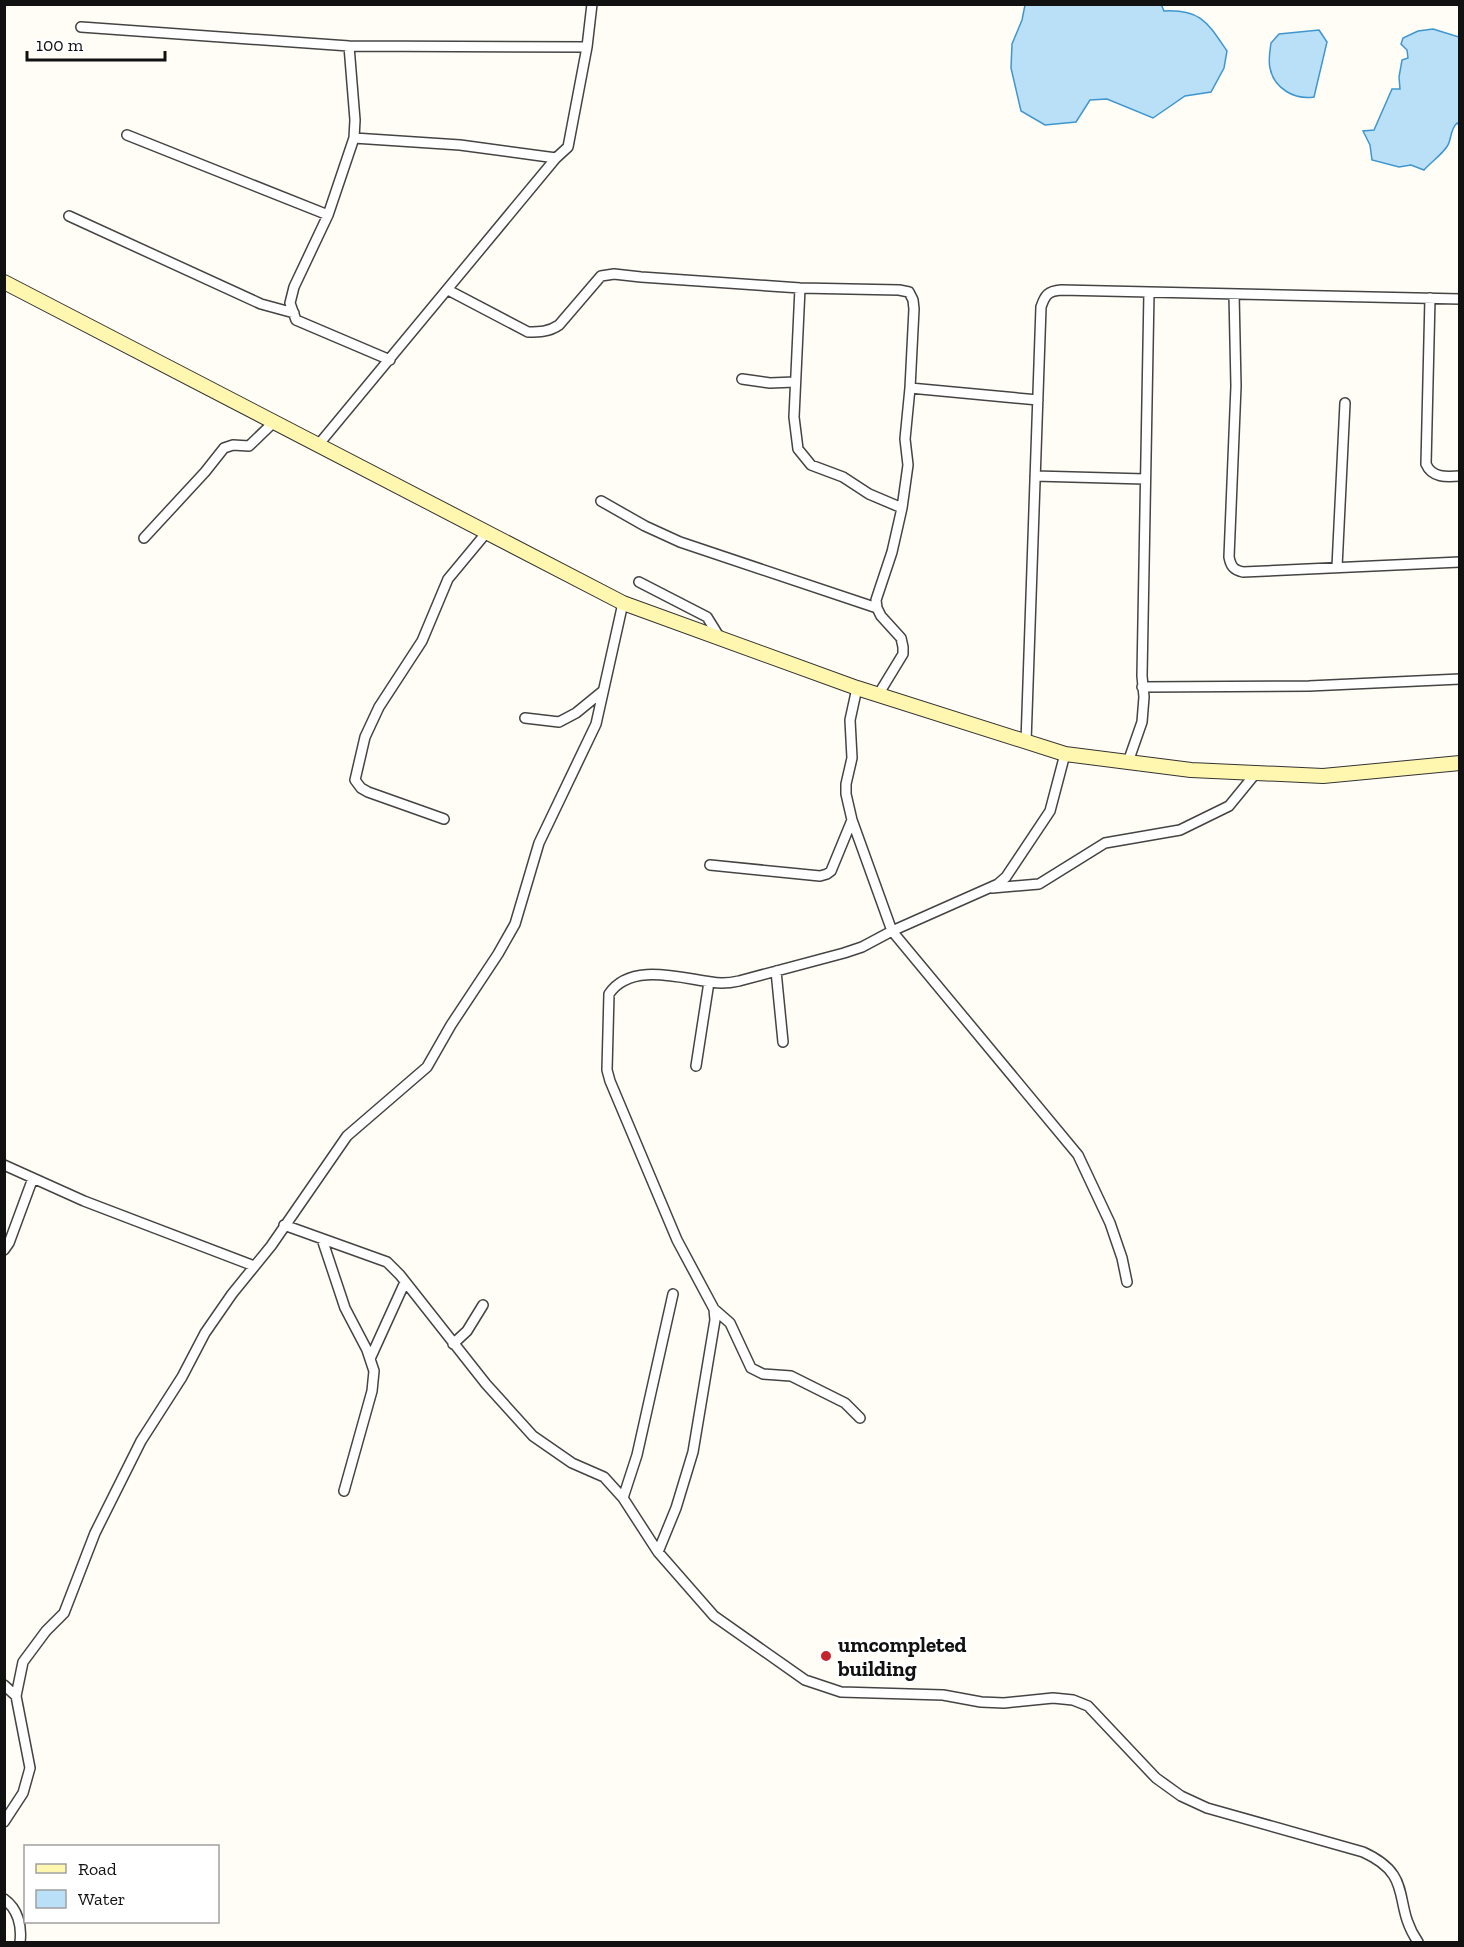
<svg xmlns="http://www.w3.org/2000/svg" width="1464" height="1947" font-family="'Zilla Slab',serif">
<rect width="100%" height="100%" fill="#fffdf5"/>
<path fill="#b9e0f7" stroke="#3f96cf" stroke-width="1.5" d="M1025,5l136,-1 3,7c37,-2 44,12 63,40l-3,17 -13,24 -26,4 -32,22 -46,-19 -17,1 -14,22 -31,3 -24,-14 -10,-43 1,-24 10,-24z
M1433,29l26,8v88l-2,-2c-7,7 -5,14 -9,22 -6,10 -16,16 -24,25l-13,-5 -12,2 -27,-7 -2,-15 -7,-14 11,-1 18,-41h8l-1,-12 3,-17 6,-2 -1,-8 -6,-6 2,-6 15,-7z
M1319,30l8,12 -13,55c-19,3 -40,-8 -44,-29 -2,-8 0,-17 1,-25l8,-9z"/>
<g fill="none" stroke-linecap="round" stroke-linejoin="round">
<defs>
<path id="minor" d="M81,27l268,19 238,1
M349,46l6,74 -1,18 -26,77 -34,72 -4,16 6,17 94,40
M127,135l201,80
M354,138l106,7 96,13
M69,216l192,88 33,9
M800,288l-6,129 4,32 13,16 32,12 26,17 33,14
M448,290l80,42c11,0 21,0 31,-7l42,-49 13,-2 27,3 159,11 99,2 10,2 4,8 1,9 -4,79 128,12
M1234,294l2,92 -7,171c2,10 5,13 14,15l217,-10
M1430,298l-4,166c6,14 20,13 34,12
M742,379l28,4 25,-1
M319,444l237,-286 12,-11 19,-100 5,-43
M1035,476l110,3
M601,501l44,25 35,16 197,66
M144,538l61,-66 19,-24 9,-3 16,1 26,-25
M1337,567l8,-164
M639,582l68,35 13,21
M1142,687l167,-1 151,-7
M878,695l25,-41v-7l-2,-9 -20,-22 -4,-8 -1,-8 16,-48 10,-44 6,-43 -3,-26 5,-51
M525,718l34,4 17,-9 27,-22
M1026,742l15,-435c4,-12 7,-16 20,-17l399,9
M1065,754l-15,57 -44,66 -8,7 -106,47 186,224 32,68 12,35 5,24
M1128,762l14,-40 2,-25 -2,-21 7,-384
M444,819l-76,-27 -7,-4 -6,-8 10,-43 14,-30 43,-66 26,-62 39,-47
M710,865l110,11 7,-2 4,-3 21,-51
M992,888l47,-4 66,-41 75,-13 49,-24 27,-33
M776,971l7,71
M696,1066l13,-84
M4,1165l80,36 170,65
M284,1225l103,37 13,13 86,109 47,52 39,27 32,14 19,21 35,54 56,64 91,64 36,12 102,3 38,7 23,1 49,-5 20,2 15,6 68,72 25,18 26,12 156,44c53,24 28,51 55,90
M322,1239l23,69 22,42 7,21 -2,20 -28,100
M4,1250l5,-7 24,-65
M714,1309l16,14 21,45 12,6 28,2 54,27 15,15
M453,1344l14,-13 16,-26
M370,1359l35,-77
M623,1498l14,-43 36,-161
M658,1552l18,-44 17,-56 22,-132 -1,-11 -37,-69 -67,-159 -3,-11 2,-76c21,-32 71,-16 102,-12 10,2 19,1 28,-1l105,-28 18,-6 30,-16 -40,-111 -6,-26v-10l6,-26 -2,-38 7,-32
M4,1685l12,11
M4,1822l19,-29 7,-25 -14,-72 7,-34 23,-31 18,-18 31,-80 46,-92 41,-64 23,-44 27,-39 39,-48 76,-110 80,-69 24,-42 47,-71 17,-30 24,-81 57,-119 27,-121
M4,1899c14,10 18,27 16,43"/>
<path id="secondary" d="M4,282l619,321 234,85 208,66 126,16 132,6 137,-13"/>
</defs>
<use href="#minor" stroke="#444" stroke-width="12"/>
<use href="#secondary" stroke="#333" stroke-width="16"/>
<use href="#minor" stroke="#fff" stroke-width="9"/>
<use href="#secondary" stroke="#fff6b0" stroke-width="14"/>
</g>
<circle fill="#c4262e" stroke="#fff" stroke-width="2" cx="826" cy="1656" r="6"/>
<g text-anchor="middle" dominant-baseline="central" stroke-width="6" stroke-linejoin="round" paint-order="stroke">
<g font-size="21" font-weight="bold" fill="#111" stroke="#fff" text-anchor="start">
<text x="838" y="1644">umcompleted<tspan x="838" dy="24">building</tspan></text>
</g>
</g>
<rect width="1464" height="1947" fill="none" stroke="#111111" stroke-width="12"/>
<rect x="24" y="1845" width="195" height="78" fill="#ffffff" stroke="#a0a0a0" stroke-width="1.5"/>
<rect x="36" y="1864" width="30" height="9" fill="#fff6b0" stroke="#a0a0a0" stroke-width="1.5"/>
<text x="78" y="1875" font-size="18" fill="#111111">Road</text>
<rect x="36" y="1890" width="30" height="18" fill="#b9e0f7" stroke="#a0a0a0" stroke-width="1.5"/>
<text x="78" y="1905" font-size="18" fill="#111111">Water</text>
<path d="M27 51v9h138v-9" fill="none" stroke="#111111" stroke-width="3"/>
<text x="36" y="51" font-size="18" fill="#111111" stroke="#ffffff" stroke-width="4.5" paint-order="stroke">100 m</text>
</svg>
